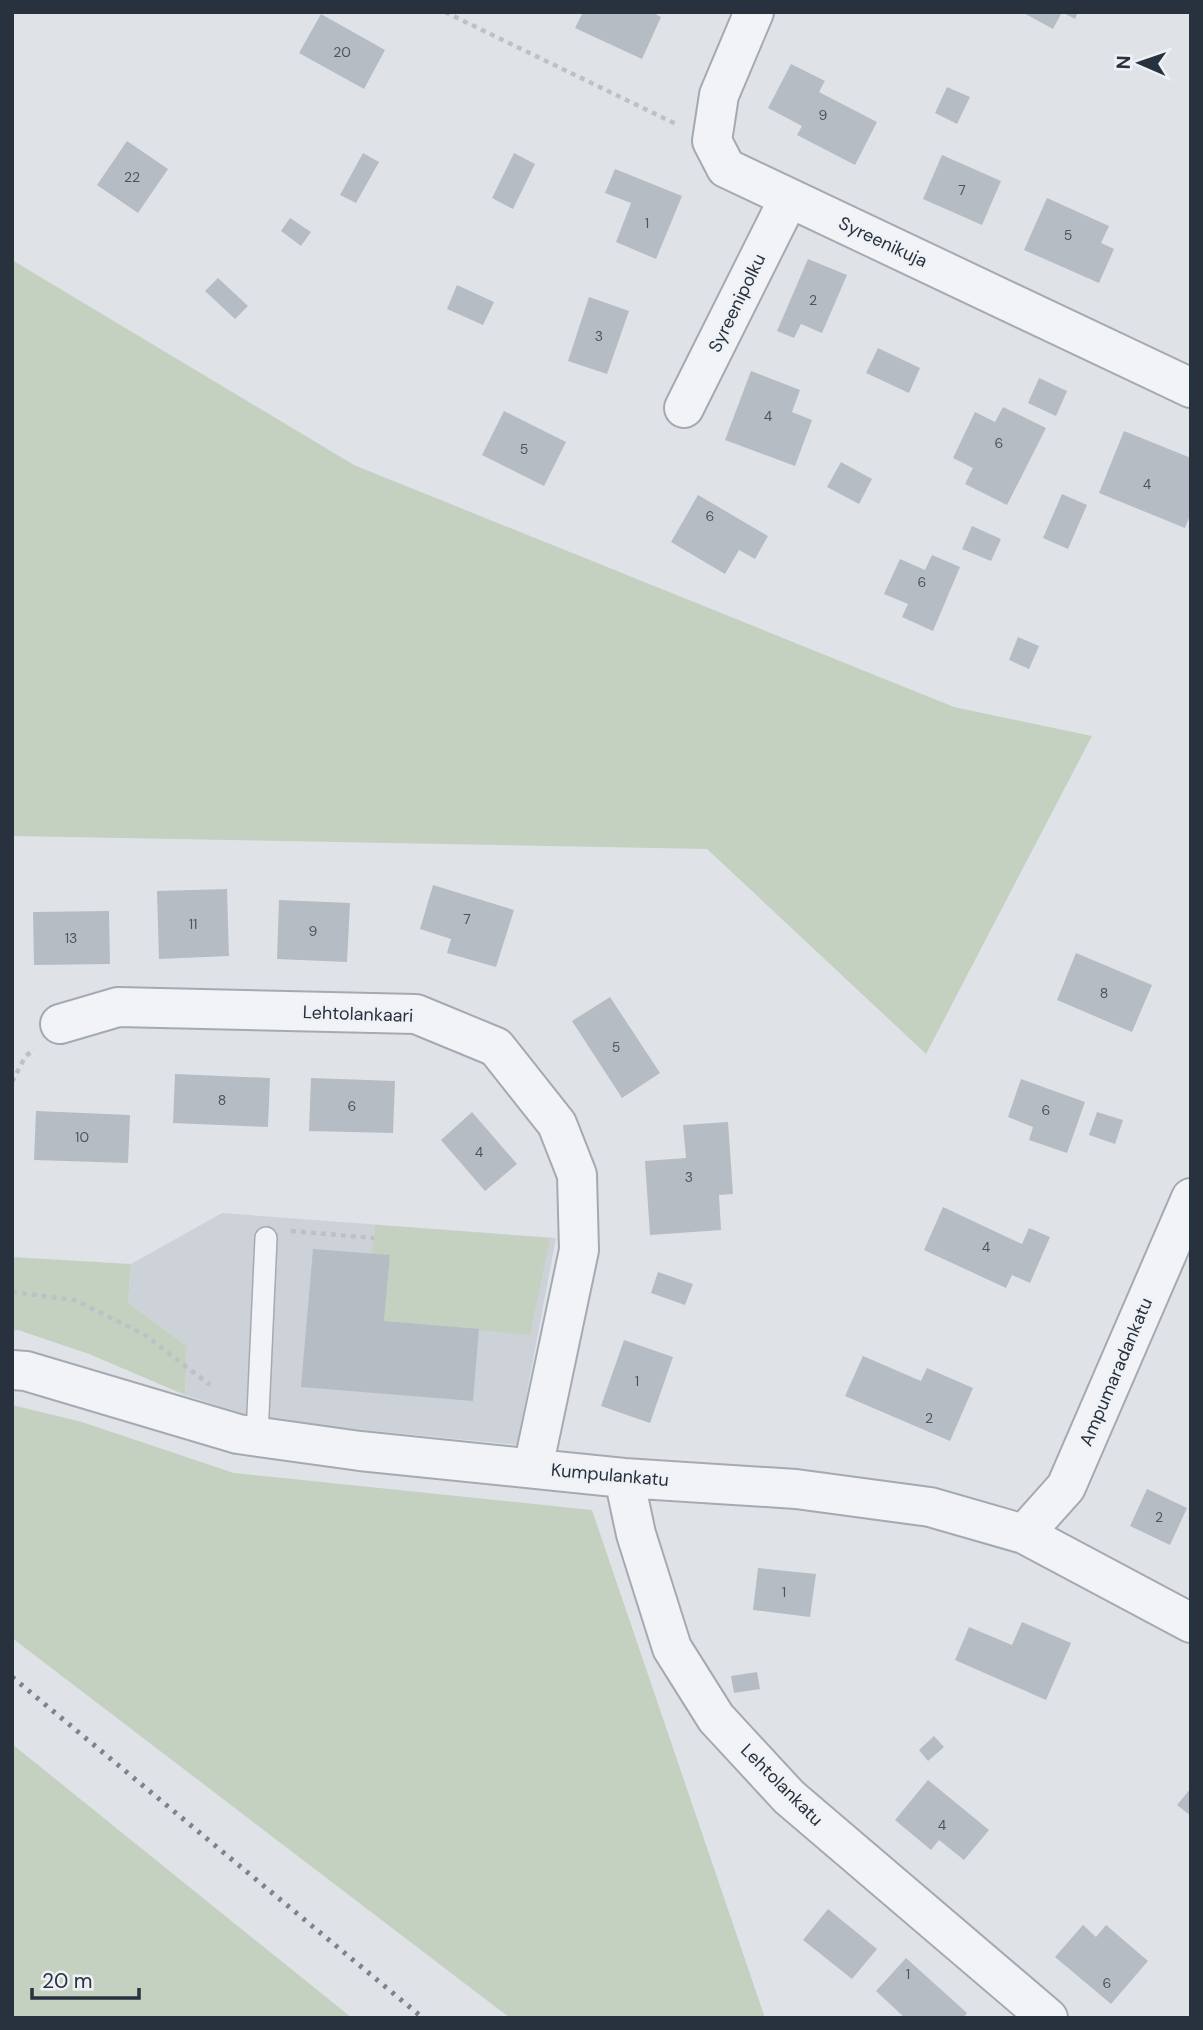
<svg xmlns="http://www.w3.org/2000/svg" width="1203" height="2030" font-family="'DM Sans',sans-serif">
<rect width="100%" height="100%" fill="#dfe3e8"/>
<path fill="#cdd2d9" d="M222,1213l334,25 -39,207 -255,-25 -77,-25 2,-49 -59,-43 3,-39z"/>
<path fill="#c5d1c0" d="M12,260l342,205 600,242 138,29 -166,318 -219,-205 -695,-13z
M375,1225l175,13 -20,97 -146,-14 6,-65 -18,-2z
M12,1257l119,7 -3,39 59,43 -2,49 -96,-41 -71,-24 -6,1z
M12,1405l70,17 152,51 358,37 173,508h-255l-498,-380z
M12,1744l340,274h-340z"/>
<path fill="#b6bcc4" d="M583,12h68l10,5 -19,42 -67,-31z
M1022,12h56l-3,7 -13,-7 -9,17z
M321,14l64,36 -21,39 -65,-36z
M791,64l34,17 -6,11 58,30 -22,43 -58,-30 5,-9 -34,-18z
M947,87l23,10 -13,27 -22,-11z
M127,141l41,28 -30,44 -41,-28z
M363,153l16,9 -23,41 -16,-8z
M514,153l21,11 -22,45 -21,-11z
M942,155l59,26 -19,44 -59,-26z
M615,169l67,27 -26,63 -40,-17 15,-39 -26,-10z
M1047,198l62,28 -8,17 13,6 -15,34 -75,-33z
M290,218l21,14 -10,14 -20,-15z
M808,259l39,16 -25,58 -21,-9 -7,14 -17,-7z
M218,278l30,28 -13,13 -30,-28z
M457,285l37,17 -11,23 -36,-16z
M589,297l40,14 -22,63 -39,-13z
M878,348l42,20 -11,25 -43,-20z
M751,371l49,19 -8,22 20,8 -17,46 -70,-26z
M1039,378l28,13 -11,25 -28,-13z
M1003,407l43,21 -39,77 -42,-21 8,-16 -20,-10 22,-46 20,10z
M504,411l62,31 -22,44 -62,-31z
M1124,431l67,27 -2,15 2,1v39l-6,15 -86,-35z
M841,462l31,17 -13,25 -32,-17z
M1062,494l25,11 -19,44 -25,-11z
M698,495l70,41 -13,23 -16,-9 -14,24 -54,-32z
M972,526l29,13 -10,22 -29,-12z
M932,555l28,12 -27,64 -31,-14 6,-13 -24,-10 16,-35 25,11z
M1018,637l21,9 -10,23 -20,-9z
M433,885l81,25 -18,57 -49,-14 4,-14 -31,-10z
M227,889l2,67 -70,3 -2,-68z
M279,900l71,3 -3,59 -70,-3z
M109,911l1,53 -76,1 -1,-53z
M1076,953l76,32 -20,47 -75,-32z
M610,997l50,76 -38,25 -50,-77z
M175,1074l95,4 -2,49 -95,-4z
M311,1078l84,3 -2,52 -84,-2z
M1021,1079l64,23 -18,51 -38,-13 4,-13 -25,-10z
M36,1111l94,4 -2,48 -94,-3z
M472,1112l45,52 -32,27 -44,-51z
M1097,1112l26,8 -8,24 -26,-9z
M728,1122l5,72 -14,1 2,35 -71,5 -5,-74 41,-3 -3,-33z
M943,1207l79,37 7,-16 21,9 -20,46 -18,-8 -6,13 -82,-38z
M313,1249l77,6 -6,66 95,8 -6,72 -172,-14z
M658,1272l35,12 -8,21 -34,-12z
M624,1340l49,17 -23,66 -49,-17z
M863,1356l58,25 6,-13 46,20 -23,53 -105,-45z
M1147,1489l40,19 -17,37 -40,-19z
M758,1568l58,6 -6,43 -57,-7z
M1022,1622l49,21 -25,57 -91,-40 14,-33 43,18z
M757,1672l3,17 -26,4 -3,-17z
M934,1736l10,11 -16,14 -9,-11z
M928,1780l61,50 -25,30 -25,-20 -8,10 -36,-30z
M1191,1788v28l-14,-11z
M828,1909l49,40 -25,30 -49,-39z
M1083,1925l13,12 10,-12 42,36 -37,43 -56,-47z
M906,1958l61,55 -4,5h-58l-29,-27z"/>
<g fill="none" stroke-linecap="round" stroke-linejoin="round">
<defs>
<path id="lane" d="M257,1436l9,-198"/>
<path id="street" d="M754,12l-35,83 -7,46 14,27 465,220
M684,408l105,-210
M60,1024l58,-17 298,7 80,33 61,77 20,51 2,75 -46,218
M12,1370l14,1 212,63 122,17 264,27 172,11 134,18 94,27 167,89
M624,1478l12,56 36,114 44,70 73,79 259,221
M1024,1534l42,-47 125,-289"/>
</defs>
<use href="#lane" stroke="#a4aab2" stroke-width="24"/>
<use href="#street" stroke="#a4aab2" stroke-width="42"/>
<path stroke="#bdc1c6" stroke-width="4.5" stroke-dasharray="5 5" stroke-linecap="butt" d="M445,12l233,113
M12,1082l13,-25 9,-8
M291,1231l83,7
M12,1292l63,8 70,35 65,50"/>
<use href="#lane" stroke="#f1f3f6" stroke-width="21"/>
<use href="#street" stroke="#f1f3f6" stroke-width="38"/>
<path stroke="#798391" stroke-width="5" stroke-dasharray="3.5 7" stroke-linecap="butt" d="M12,1677l411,341"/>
</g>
<g text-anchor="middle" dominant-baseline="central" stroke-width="5" stroke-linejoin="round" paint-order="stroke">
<g font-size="14" fill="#4c5460">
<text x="342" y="52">20</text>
<text x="823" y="115">9</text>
<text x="132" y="177">22</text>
<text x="962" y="190">7</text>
<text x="647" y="223">1</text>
<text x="1068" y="235">5</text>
<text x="813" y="300">2</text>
<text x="599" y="336">3</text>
<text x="768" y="416">4</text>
<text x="999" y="443">6</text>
<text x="524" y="449">5</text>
<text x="1147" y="484">4</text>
<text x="710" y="516">6</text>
<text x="922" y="582">6</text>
<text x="467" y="919">7</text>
<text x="193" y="924">11</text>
<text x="313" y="931">9</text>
<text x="71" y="938">13</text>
<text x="1104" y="993">8</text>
<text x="616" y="1047">5</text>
<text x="222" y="1100">8</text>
<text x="352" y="1106">6</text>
<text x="1046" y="1110">6</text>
<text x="82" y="1137">10</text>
<text x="479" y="1152">4</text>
<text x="689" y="1177">3</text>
<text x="986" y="1247">4</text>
<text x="637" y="1381">1</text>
<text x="929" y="1418">2</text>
<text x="1159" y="1517">2</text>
<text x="784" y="1592">1</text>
<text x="942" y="1825">4</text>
<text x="908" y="1974">1</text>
<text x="1107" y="1983">6</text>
</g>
<g font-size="18" fill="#28313e" stroke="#eef1f5">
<text transform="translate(883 242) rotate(25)">Syreenikuja</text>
<text transform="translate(737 303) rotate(-64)">Syreenipolku</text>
<text transform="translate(358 1014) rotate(2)">Lehtolankaari</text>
<text transform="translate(1116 1372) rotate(-67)">Ampumaradankatu</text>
<text transform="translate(610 1475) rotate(5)">Kumpulankatu</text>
<text transform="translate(782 1785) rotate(45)">Lehtolankatu</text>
</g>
</g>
<rect width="1203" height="2030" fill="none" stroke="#28313e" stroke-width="28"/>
<g transform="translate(1140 63) rotate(272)" stroke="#eef1f5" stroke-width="5" paint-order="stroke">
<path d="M0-5L12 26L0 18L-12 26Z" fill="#28313e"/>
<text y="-10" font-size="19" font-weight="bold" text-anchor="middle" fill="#28313e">N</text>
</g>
<path d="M32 1988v10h107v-10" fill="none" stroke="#28313e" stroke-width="3.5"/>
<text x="42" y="1988" font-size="21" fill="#28313e" stroke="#eef1f5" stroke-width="5" paint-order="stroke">20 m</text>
</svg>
